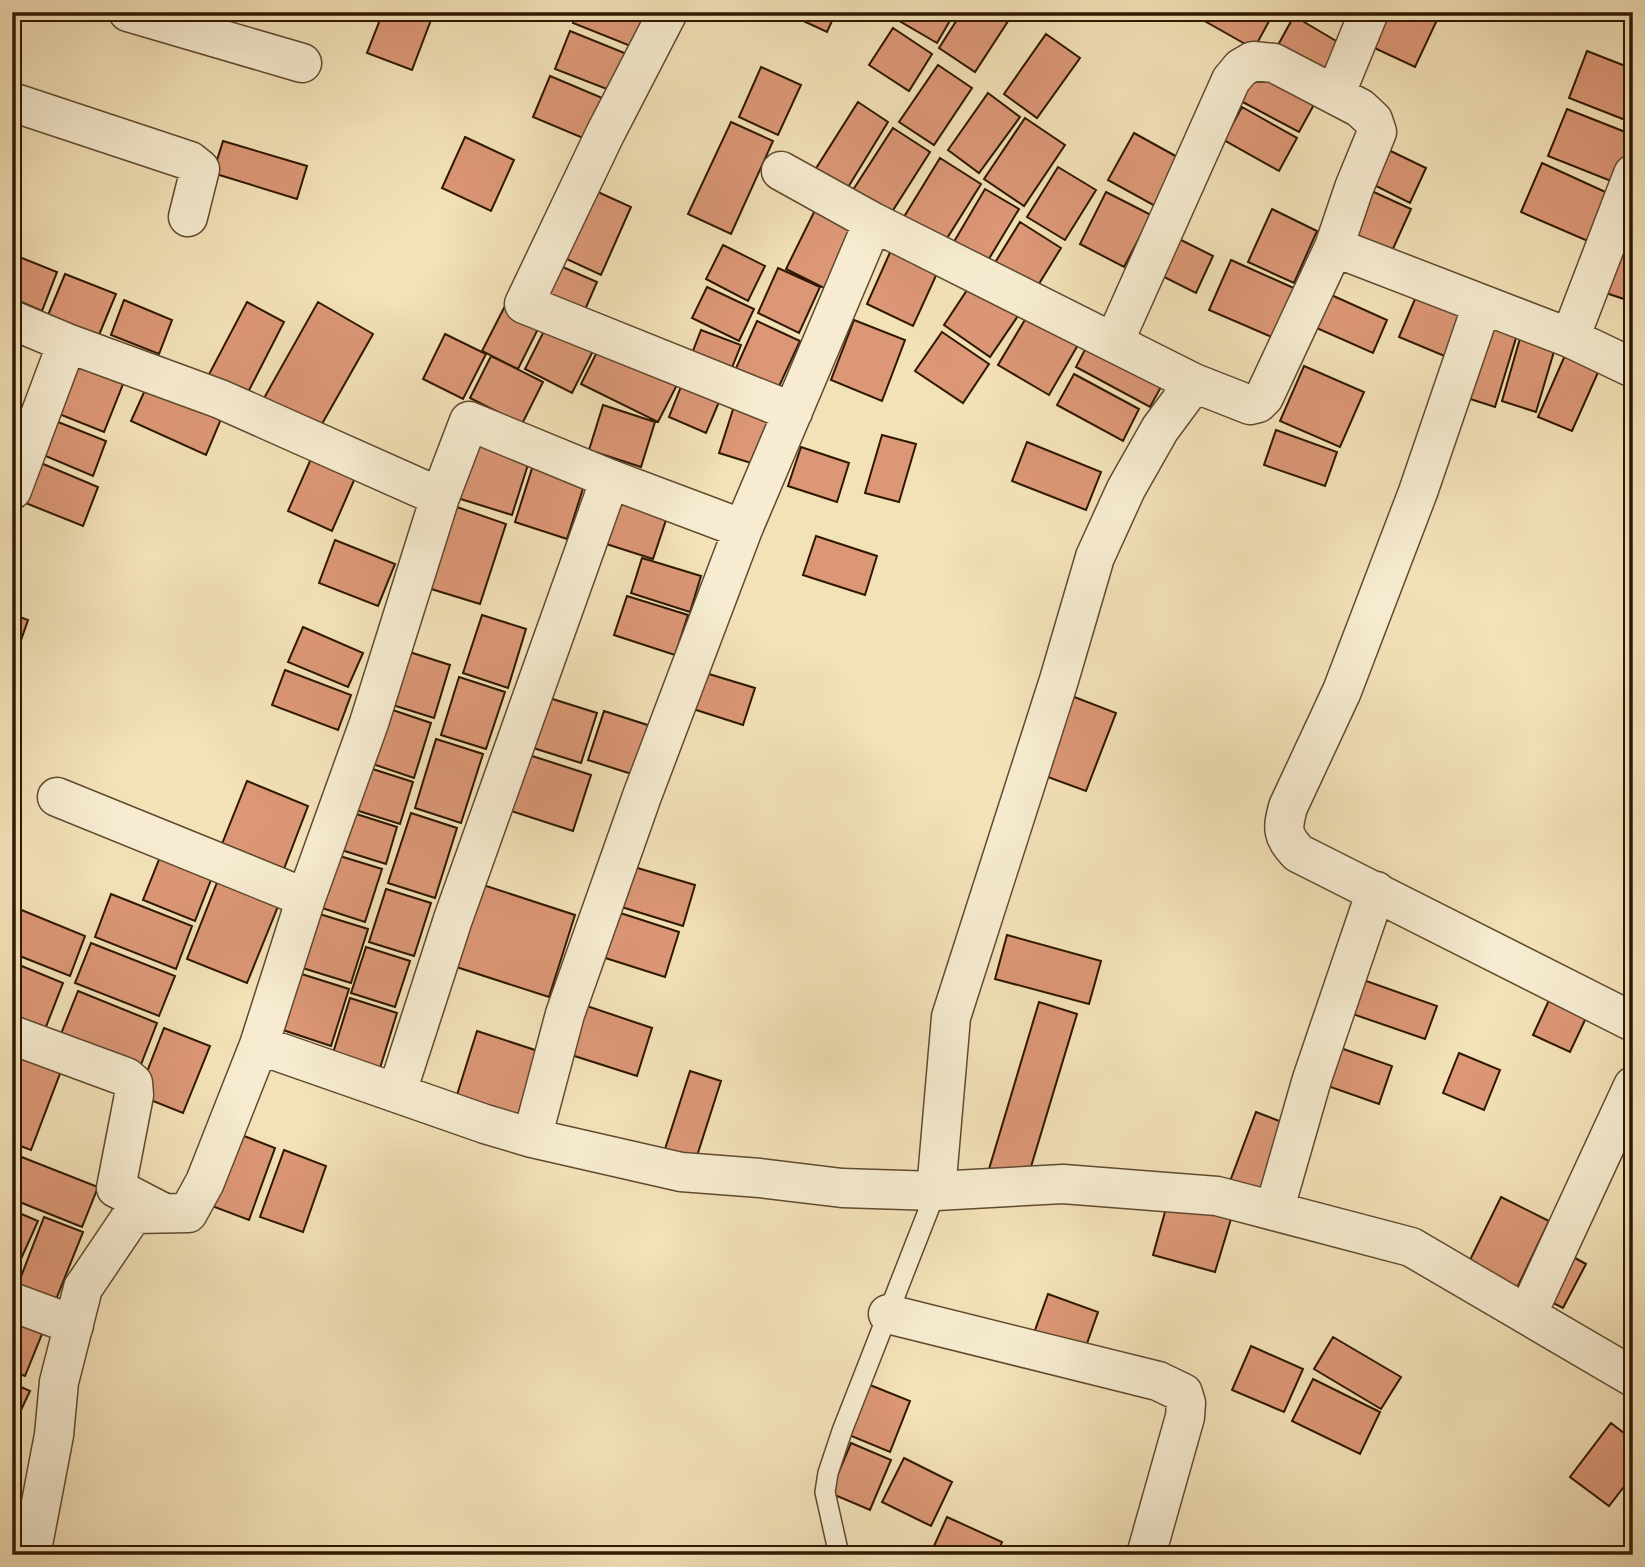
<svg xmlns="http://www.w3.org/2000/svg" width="1645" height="1567" font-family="'Libre Caslon Text',serif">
<rect width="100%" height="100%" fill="#f3e1b8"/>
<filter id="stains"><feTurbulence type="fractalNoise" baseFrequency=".00286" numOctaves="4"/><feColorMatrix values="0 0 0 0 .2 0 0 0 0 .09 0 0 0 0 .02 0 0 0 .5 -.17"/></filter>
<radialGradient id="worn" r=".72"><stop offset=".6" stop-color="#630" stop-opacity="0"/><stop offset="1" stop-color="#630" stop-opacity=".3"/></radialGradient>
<path fill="#dc9776" stroke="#2f1801" stroke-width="2" d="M383,12h51l-22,58 -45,-17z
M577,12h68l2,1 -14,34 -60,-24z
M784,12h52l-9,20z
M893,12h62l-18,31 -46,-27z
M962,12h52l-39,60 -36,-24z
M1196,12h78l-20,37 -60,-34z
M1383,12h39l15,8 -22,47 -47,-22z
M1294,16l49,29 -22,40 -49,-29z
M893,28l39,26 -23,37 -40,-26z
M570,31l57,23 -15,37 -57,-22z
M1046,34l34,24 -43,60 -33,-24z
M1587,51l46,18v54l-64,-25z
M938,65l34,23 -38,57 -35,-23z
M761,67l40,18 -23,50 -39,-18z
M1255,68l61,33 -17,31 -60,-32z
M550,76l57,24 -17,41 -57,-24z
M988,93l32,24 -41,56 -31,-23z
M858,102l30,20 -41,67 -32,-19z
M1242,107l55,31 -18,33 -55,-31z
M1567,109l66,26v6l-17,42 -68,-27z
M1025,118l40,27 -41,61 -40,-27z
M731,122l42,19 -42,93 -43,-20z
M893,128l37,24 -42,66 -37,-25z
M1134,133l47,26 -26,47 -47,-26z
M465,137l49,23 -23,51 -49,-23z
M223,141l84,25 -10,33 -84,-26z
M1376,144l50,24 -16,35 -50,-25z
M940,158l41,26 -42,67 -40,-26z
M1542,163l70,32 -22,47 -69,-30z
M1058,167l38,23 -31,50 -38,-23z
M1363,187l48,22 -19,42 -49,-22z
M589,188l42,19 -30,68 -43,-20z
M985,189l34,20 -38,63 -33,-20z
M1106,192l45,23 -27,52 -44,-23z
M819,202l38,19 -33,67 -38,-19z
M1272,209l45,22 -23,52 -46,-21z
M1020,222l41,26 -32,52 -41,-26z
M1165,232l48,24 -17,37 -48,-24z
M723,245l42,21 -17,35 -42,-22z
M892,248l47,21 -26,57 -46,-22z
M1613,249l20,6v47l-33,-11z
M12,254l45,18 -15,39 -30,-13z
M1231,260l65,29 -22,49 -65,-28z
M549,261l48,21 -16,37 -48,-21z
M778,268l42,19 -21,46 -41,-20z
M65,274l51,20 -17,41 -51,-20z
M975,278l47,32 -32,47 -46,-32z
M707,287l47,22 -15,32 -47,-23z
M1420,287l55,23 -21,50 -55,-23z
M1318,289l69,31 -14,33 -70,-31z
M124,300l48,20 -13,34 -48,-19z
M508,300l36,17 -26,52 -36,-18z
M247,302l37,20 -40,78 -38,-20z
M318,302l55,32 -59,104 -55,-31z
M1032,308l50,30 -33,57 -51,-30z
M1483,314l37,11 -25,82 -37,-12z
M551,317l47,24 -26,52 -47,-24z
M854,320l51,20 -23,61 -51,-21z
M757,321l43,20 -25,54 -42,-20z
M1523,328l35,10 -22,74 -34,-11z
M701,330l40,15 -14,35 -39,-16z
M942,332l47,32 -26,39 -48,-32z
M445,334l41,20 -23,45 -40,-20z
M1092,336l75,40 -17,31 -74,-40z
M604,338l77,39 -23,45 -77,-38z
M1566,353l34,15 -28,63 -34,-14z
M78,354l49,20 -23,58 -50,-20z
M491,356l52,26 -21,42 -52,-26z
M1304,366l60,26 -24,55 -60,-26z
M686,374l38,16 -18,43 -37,-16z
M1074,374l65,35 -16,32 -66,-36z
M150,379l74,33 -18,43 -75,-34z
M737,397l45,14 -18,56 -45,-14z
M603,405l52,17 -14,45 -52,-17z
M43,416l63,25 -13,35 -64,-27z
M1276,430l61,22 -12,34 -61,-21z
M471,433l61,19 -20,63 -61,-19z
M882,435l34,9 -17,58 -34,-9z
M1027,442l74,30 -15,38 -74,-29z
M801,447l48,16 -12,39 -49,-16z
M314,452l44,19 -26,60 -44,-20z
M29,458l69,29 -15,39 -70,-28z
M535,459l52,17 -20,63 -52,-17z
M614,490l56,18 -17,51 -56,-18z
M454,506l52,18 -26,80 -52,-16z
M816,536l61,20 -12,39 -62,-20z
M335,540l60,24 -17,42 -59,-23z
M642,558l59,18 -11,36 -59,-19z
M627,596l61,19 -13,40 -61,-20z
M12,614l16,6 -15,43h-1z
M482,615l44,14 -18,59 -45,-15z
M303,627l60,26 -15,34 -60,-25z
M397,648l53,17 -16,53 -54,-17z
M285,670l66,25 -13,35 -66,-25z
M699,671l56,17 -12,37 -56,-18z
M459,677l46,15 -19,57 -45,-14z
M1064,693l52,20 -30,78 -52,-19z
M543,696l54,17 -16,50 -54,-17z
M375,704l56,19 -17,55 -56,-19z
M604,711l56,18 -16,49 -56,-18z
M436,739l47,15 -22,69 -46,-15z
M526,754l65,21 -18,56 -65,-21z
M357,764l56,18 -13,42 -57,-18z
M247,781l61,25 -26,68 -62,-25z
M347,811l50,16 -11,37 -51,-16z
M411,813l46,15 -22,70 -47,-15z
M162,852l52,20 -19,49 -52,-21z
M330,853l52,16 -17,53 -52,-17z
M624,864l71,21 -12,41 -71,-22z
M222,870l61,24 -36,89 -60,-24z
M471,881l104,34 -26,82 -105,-34z
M386,889l45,14 -17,53 -45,-14z
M111,894l81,32 -16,43 -81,-32z
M19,909l66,27 -15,40 -58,-23v-28z
M611,910l68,22 -14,45 -69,-22z
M313,912l55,17 -17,54 -55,-17z
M1007,935l94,26 -12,43 -94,-25z
M91,943l84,33 -16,40 -84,-33z
M366,947l44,14 -15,46 -44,-14z
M12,962l51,21 -21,54 -30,-12z
M292,971l57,18 -18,57 -57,-19z
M1355,977l82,29 -12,33 -81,-28z
M1556,985l37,18 -23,49 -37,-17z
M78,991l79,32 -22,57 -80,-31z
M350,998l47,15 -17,55 -47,-15z
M1039,1002l38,12 -50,166 -38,-11z
M578,1003l74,25 -15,48 -75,-24z
M164,1028l46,18 -27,67 -45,-18z
M477,1031l61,20 -21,67 -61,-20z
M12,1043l52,20 -33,87 -19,-7z
M1332,1045l60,21 -13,38 -60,-21z
M1459,1053l41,17 -16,40 -41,-17z
M690,1071l31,10 -25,78 -31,-10z
M1256,1112l31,12 -27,72 -31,-12z
M231,1131l44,17 -26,72 -45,-17z
M284,1150l42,16 -23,66 -43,-15z
M19,1156l79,31 -16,40 -70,-28v-26z
M1501,1197l48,24 -32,67 -49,-24z
M1168,1201l63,18 -16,53 -62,-17z
M12,1210l26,11 -26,58z
M44,1217l39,15 -28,70 -38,-15z
M1553,1246l33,18 -23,44 -34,-17z
M1048,1294l50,18 -14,40 -50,-19z
M12,1306l36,13 -23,57 -13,-5z
M1333,1337l68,40 -20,32 -67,-40z
M1251,1346l52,23 -19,43 -52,-22z
M1313,1379l67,33 -20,42 -68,-33z
M12,1383l18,8 -18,38z
M870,1385l40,16 -20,51 -41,-17z
M1611,1423l22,17v35l-24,31 -39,-29z
M851,1443l40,17 -21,50 -40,-17z
M904,1458l48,24 -21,44 -49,-24z
M947,1517l55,25 -5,13h-67z"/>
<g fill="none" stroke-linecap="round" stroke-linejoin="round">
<defs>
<path id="service" d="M839,1555l-14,-63 3,-19 14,-42 94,-240"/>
<path id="minor" d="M128,12l174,51
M668,12l-63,122 -81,170 269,108
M1335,95l34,-83
M12,102l178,59 10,8 -12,48
M781,171l92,51 321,161
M1334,247l236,91 63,30
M1482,305l-64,187 -76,199 -54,116c-6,23 -6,28 10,46l335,169
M12,320l55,23 153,56 220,98 -71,226 -63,175 -47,147
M1570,338l63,-164
M12,490l55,-147
M440,497l29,-76 141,58 133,50 -101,267 -77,218 -33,124
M743,529l130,-307
M57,797l249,101
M12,1035l114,42 7,6 1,12 -18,93 48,25
M397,1092l56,-173 157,-440
M936,1191l127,-7 154,12 194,51 222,130
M1274,1211l38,-132 64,-188
M12,1302l62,23
M888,1314l270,67 25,12 3,10 -1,14 -39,138
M1527,1315l106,-229
M31,1555l23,-120 5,-53 24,-94 50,-74 55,-1 17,-31 54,-137 226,79 47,14 149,34 79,6 82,10 94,3 15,-174 108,-337 36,-123 31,-68 34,-60 34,-46 56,22 8,-2 6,-6 70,-150 20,-59 23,-56 -4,-12 -13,-12 -86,-45 -21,-2 -12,7 -10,12 -117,262"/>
</defs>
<use href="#service" stroke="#604a2f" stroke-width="22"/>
<use href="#minor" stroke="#604a2f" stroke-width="41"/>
<use href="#service" stroke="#f7ecd1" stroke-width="19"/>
<use href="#minor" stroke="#f7ecd1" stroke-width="38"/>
</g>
<rect width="1645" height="1567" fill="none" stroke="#f3e1b8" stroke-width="42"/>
<rect x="14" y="14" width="1617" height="1539" fill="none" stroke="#2f1801" stroke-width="3.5"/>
<rect x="21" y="21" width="1603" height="1525" fill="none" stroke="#2f1801" stroke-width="2"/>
<rect width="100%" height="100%" filter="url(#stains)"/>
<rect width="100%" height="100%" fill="url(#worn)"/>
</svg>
